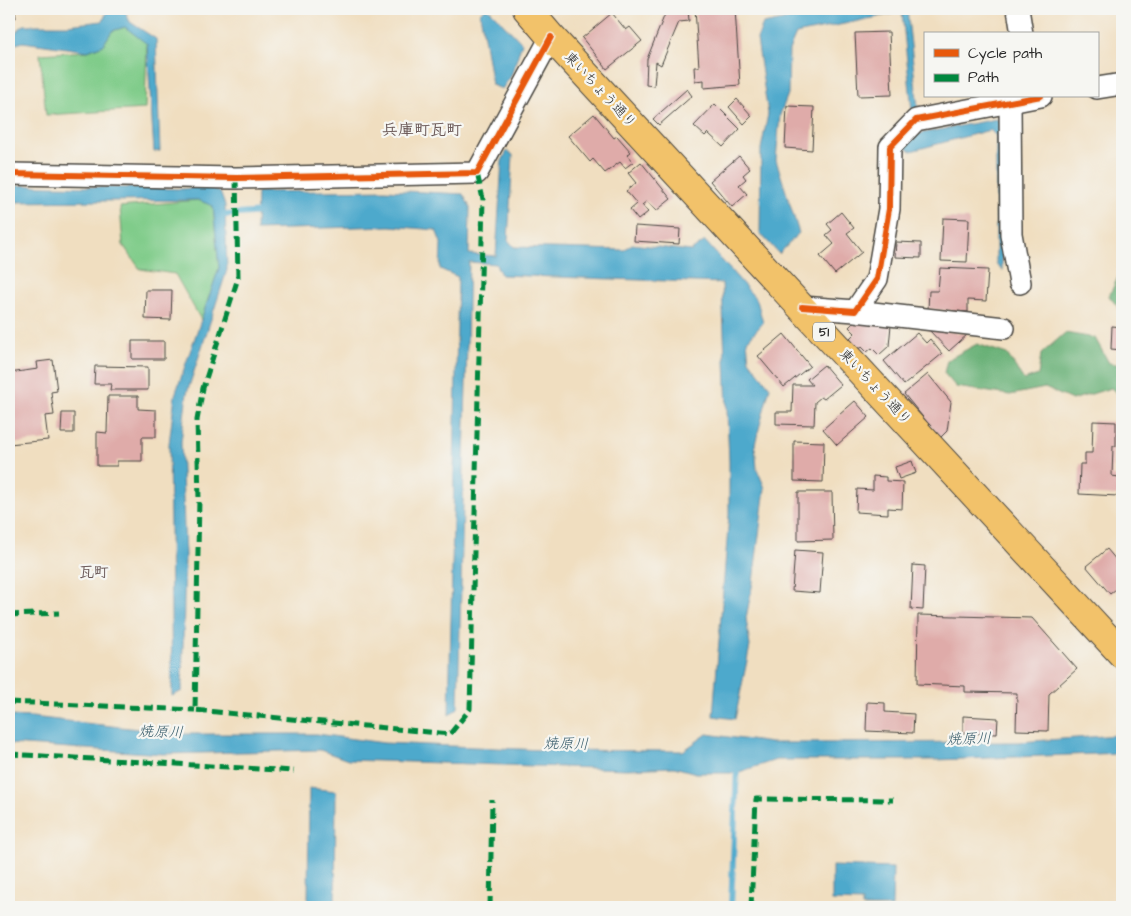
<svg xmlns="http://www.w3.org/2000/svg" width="1131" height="916" font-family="'Architects Daughter','Klee One',sans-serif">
<rect width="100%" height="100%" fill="#f6f6f2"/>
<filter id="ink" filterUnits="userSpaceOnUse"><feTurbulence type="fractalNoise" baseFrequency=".02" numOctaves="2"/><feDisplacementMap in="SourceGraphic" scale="10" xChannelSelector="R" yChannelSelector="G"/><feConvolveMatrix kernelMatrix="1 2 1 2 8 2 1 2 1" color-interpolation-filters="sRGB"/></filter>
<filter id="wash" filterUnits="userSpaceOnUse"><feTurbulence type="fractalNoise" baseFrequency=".0096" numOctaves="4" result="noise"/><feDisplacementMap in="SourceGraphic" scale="20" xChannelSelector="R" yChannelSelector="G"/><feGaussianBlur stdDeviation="1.12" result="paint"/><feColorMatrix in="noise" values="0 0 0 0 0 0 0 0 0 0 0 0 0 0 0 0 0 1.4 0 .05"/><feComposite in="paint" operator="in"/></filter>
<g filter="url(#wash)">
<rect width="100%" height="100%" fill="#f0dec0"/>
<path fill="#80cc8a" stroke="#567c5a" d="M125,27l22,16 -2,66 -99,6 -6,-61 48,-3 15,-6 9,-14z
M198,200l15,6 6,62 -18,52 -26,-46 -35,-5 -17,-24 -3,-38z"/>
<path fill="#68b076" stroke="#4a6e50" d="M1120,273l2,1v38l-13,-16z
M1065,333l30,5 14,25 13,2v33l-11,-10 -39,12 -27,-12 -35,7 -54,-8 -12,-14 3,-13 30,-16 30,10 17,26 14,-5 3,-21z"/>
<path fill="#4ea9cc" stroke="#3c6a7c" d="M108,9h16l6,13 26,17 4,112 -6,1 -7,-108 -22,-17 -13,4 -9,14 -15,6 -65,-9 -14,4v-11h3l12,-10h43l36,-4z
M484,9h5l33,34 -11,33 -9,13 -10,-4 -12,-72z
M839,9h68l11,99 -6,3 -10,-99 -106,22 -7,16 -1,44 -8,21 -4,45 23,73 -20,21 -19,-21 1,-84 7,-35 -11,-75 6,-15z
M996,119l7,4 -1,148 -6,-8v-127l-6,-6 -79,21 -7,-4 14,-13z
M507,151l6,4 -5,85 6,7 110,3 8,-6 59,7 14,-10 52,59 6,23 -16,18 2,19 21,27 -15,57 2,25 8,19 -12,94 -7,36 4,28 -15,73 -22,-3 16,-201v-53l-7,-179 -221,-8 -5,-11 -27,-2 -11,446 -9,7 9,-438 -18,-8 1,-26 -5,-13 -46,-4 -134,4 1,-38 128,-2 78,4 7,13 -1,47 27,2 6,-95z
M9,185l174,4 23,-3 14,6 5,13 2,65 -40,123 -6,49 4,113 -3,136 -10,5 -3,-252 6,-49 44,-127 -6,-62 -15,-6 -189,2z
M9,716l23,1 150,17h135l67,9 158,7 141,1 24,-17 64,9 248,-1 99,-7 4,1v17l-186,7h-160l-40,13h-40l-22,-6 -47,2 -279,-9 -28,-10 -157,4 -154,-10z
M309,788l27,3 -1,116h-27z
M832,866l61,2 -1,39h-30v-5l-30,-1z"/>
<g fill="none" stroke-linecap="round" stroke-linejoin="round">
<path stroke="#4ea9cc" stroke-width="6" d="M225,215l39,-3
M731,907l6,-141"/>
</g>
<g id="blocks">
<path fill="#dfaba9" d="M9,9h6l1,9 -7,1z
M667,9h21l1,12 -10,1 -18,43 -5,-3 -2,24 -8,-1 1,-26z
M695,9h40l5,76 -36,3v-8l-9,1 -1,-14h5z
M612,13l14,17 4,-3 12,14 -35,28 -25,-31z
M889,32l3,63 -34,1 -3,-63z
M687,89l5,7 -33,29 -6,-6z
M737,99l15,17 -8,8 -15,-17z
M715,104l25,25 -17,18 -15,-14 -3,3 -11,-10z
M787,106l27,1 -2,43 -27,-2z
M594,114l20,24 3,-2 14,16 -4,3 6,7 -8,6 -5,-6 -15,11 -12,-14 -3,3 -22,-26z
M739,156l11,13 -7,6 3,4 -7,6 8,9 -15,13 -22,-26z
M641,162l30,37 -15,12 -9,-10 -5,4 6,7 -10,8 -8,-10 7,-6 -11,-13 10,-8 -8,-10z
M841,212l13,16 -7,5 15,19 -27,22 -15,-18 14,-12 -8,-9 6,-5 -5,-6z
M943,218l26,1 -2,43 -26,-1z
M635,226l45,3 -1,15 -45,-3z
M896,242l25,1v15l-26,-1z
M940,268l48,2 -2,31 -18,-1v12l-40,-3 1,-18h9z
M146,290h26l-1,30 -26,-1z
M855,321l36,4 -2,21 -10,9 -7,-7 -5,4 -5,-5 -4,3 -10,-10 7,-7 -6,-6z
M1112,326l10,1v23l-11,-1z
M928,329l40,5 -19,17z
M917,333l9,10 4,-4 12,15 -38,31 -20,-24z
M784,334l26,32 -26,21 -26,-31z
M132,341h32v18h-32z
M53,360l4,31 -6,1 3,23 -9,1 3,24 -39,4v-27h3l-3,-44 29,-4 -1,-7z
M824,365l17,20 -17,14 -3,-2 -6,5 -1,23 -38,-1v-12h16l1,-27h19l-5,-6z
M95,366l53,1v23h-38l1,-6h-17z
M928,374l23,28 -4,29 -7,7 -36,-44z
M108,396h30v13l18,1v27h-14v24h-25v5h-20v-34l10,1z
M855,401l14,16 -32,28 -14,-16z
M62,413h12v20h-13z
M1093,421l23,1v24h-3l-1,30 7,1 -1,19 -39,-2 1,-30h5v-11h7z
M794,441l30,1 -1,40 -29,-1z
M912,461l4,12 -17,6 -4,-12z
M873,476l13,1v4l17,1 -1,27 -14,-1v6l-32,-2 1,-23 16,1z
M798,492h34l1,48 -35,1z
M1107,549l15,18v17l-12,10 -24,-28z
M795,550l28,2 -3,41 -28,-2z
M913,565l12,1 -2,44 -12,-1z
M918,615l114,3 45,51 -28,25 -1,37 -32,-1 1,-37 -52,-1v-6l-48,-2z
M867,702l18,1v9l29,2 -1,19 -47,-2z
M963,716l35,2 -1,16 -34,-1z"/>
</g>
</g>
<g filter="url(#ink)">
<use href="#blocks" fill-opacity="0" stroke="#494641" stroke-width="1"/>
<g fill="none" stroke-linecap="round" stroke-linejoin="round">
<defs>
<path id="minor" d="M1018,9l4,25
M1097,88l25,-4
M1010,101l1,133 9,49
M9,174l227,4 241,-5 74,-136
M802,307l53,4 22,-32 12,-70 1,-62 26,-27 125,-24
M855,311l149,17"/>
<path id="primary" d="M527,9l24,28 571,617"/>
</defs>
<use href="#minor" stroke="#494641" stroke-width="24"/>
<use href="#primary" stroke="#494641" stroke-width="30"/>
<use href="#minor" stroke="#fff" stroke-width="21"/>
<use href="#primary" stroke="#f2c26a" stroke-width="28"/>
<path stroke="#00873e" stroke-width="5" stroke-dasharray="10 5" stroke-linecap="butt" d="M236,178l2,100 -35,110 -6,32 2,79 -4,211 255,24 20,-25 13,-510 -6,-26
M9,615l50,-2
M9,702l186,8
M9,754l285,17
M490,907l2,-107
M751,907l5,-108 137,1"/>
<defs>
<path id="cycleway" d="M9,174l227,4 241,-5 74,-136
M802,307l53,4 22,-32 12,-70 1,-62 26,-27 125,-24"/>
</defs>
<use href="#cycleway" stroke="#f6f6f2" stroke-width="9"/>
<use href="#cycleway" stroke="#e8590c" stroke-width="6"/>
</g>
</g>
<g text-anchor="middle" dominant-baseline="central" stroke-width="4.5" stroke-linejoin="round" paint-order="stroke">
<rect fill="#f6f6f2" stroke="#686867" stroke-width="1" x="813" y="322.5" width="22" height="19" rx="4"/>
<g font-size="12" font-weight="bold" fill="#2b2b2b">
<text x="824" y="332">51</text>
</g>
<g font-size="14" fill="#2b2b2b" stroke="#f6f6f2">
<text transform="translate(600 90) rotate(47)">東いちょう通り</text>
<text transform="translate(875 387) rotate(47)">東いちょう通り</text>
</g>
<g font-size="15" font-weight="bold" fill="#6a5857" stroke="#f6f6f2">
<text x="94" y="572">瓦町</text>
</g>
<g font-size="15" font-style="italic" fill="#395d6b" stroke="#f6f6f2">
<text transform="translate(161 732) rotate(2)">焼原川</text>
<text transform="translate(969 739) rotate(-1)">焼原川</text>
<text transform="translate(566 744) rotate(1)">焼原川</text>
</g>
<g font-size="16" font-weight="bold" fill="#6a5857" stroke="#f6f6f2">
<text x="422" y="130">兵庫町瓦町</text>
</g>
</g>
<rect width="1131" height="916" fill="none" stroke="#f6f6f2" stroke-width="30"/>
<rect x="924" y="32" width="175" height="65" fill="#f6f6f2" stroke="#a5a5a2"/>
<rect x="934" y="49" width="25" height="8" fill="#e8590c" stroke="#a5a5a2"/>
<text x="968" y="58" font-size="15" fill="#2b2b2b">Cycle path</text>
<rect x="934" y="74" width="25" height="8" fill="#00873e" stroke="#a5a5a2"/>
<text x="968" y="82" font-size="15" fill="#2b2b2b">Path</text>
</svg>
